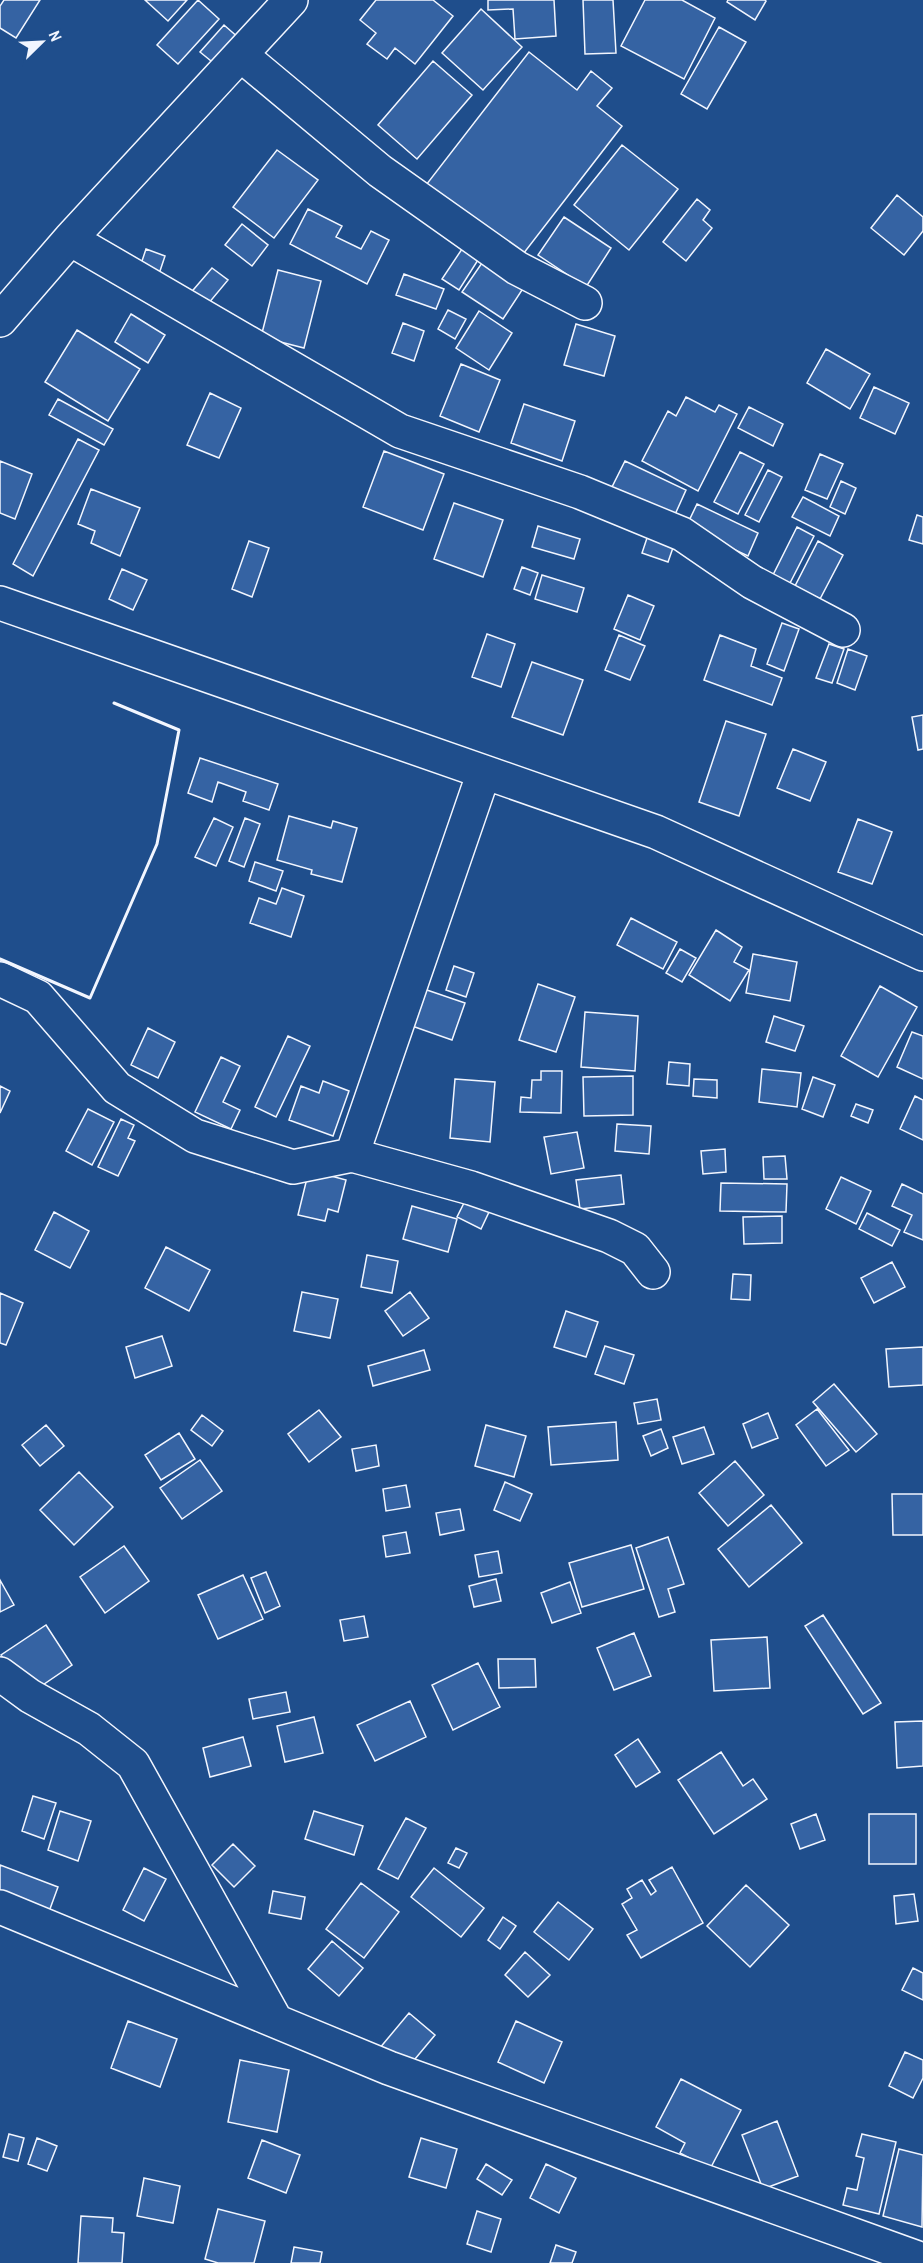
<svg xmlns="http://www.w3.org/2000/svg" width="923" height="2263" font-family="'Archivo Narrow',sans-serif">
<rect width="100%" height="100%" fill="#1f4e8c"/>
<path fill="#3563a3" stroke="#f2f6ff" stroke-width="1.5" d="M4,0h36l-24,38 -16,-10v-22z
M145,0h42l-19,21z
M198,0l21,19 -41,45 -21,-19z
M376,0h57l20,16 -38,48 -20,-16 -8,11 -20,-15 9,-11 -16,-13z
M488,0h66l2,36 -41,3 -2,-30 -25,1z
M583,0h30l3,53 -31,1z
M645,0h37l33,18 -31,61 -63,-33z
M728,0h37l1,1 -11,19 -28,-18z
M481,9l41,38 -39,43 -41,-37z
M224,25l16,14 -24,26 -16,-13z
M719,27l27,15 -39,67 -26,-15z
M529,52l48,38 14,-19 21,17 -15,18 25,20 -102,132 -94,-73z
M433,61l39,34 -55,64 -39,-34z
M622,145l56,44 -49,61 -55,-45z
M277,150l41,30 -44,58 -41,-31z
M897,195l26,22v14l-19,24 -33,-27z
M697,199l13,11 -7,10 9,8 -26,33 -23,-19z
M308,209l34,17 -6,11 25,12 10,-18 18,9 -22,44 -77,-40z
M564,217l47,31 -25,39 -48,-32z
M242,224l26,21 -16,21 -27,-21z
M146,249l19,7 -10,30 -19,-7z
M462,249l16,11 -19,30 -17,-11z
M484,260l40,27 -21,32 -41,-27z
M212,268l16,12 -30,36 -16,-13z
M278,270l43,11 -17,67 -43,-11z
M404,274l40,15 -8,20 -40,-14z
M448,310l18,9 -11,20 -17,-10z
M479,311l33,22 -23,37 -33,-22z
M131,314l34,21 -17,28 -33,-21z
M403,323l21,8 -10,30 -22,-8z
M576,324l39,12 -11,40 -40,-11z
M77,330l63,39 -32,52 -63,-39z
M826,349l44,25 -20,35 -43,-26z
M461,364l39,16 -21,52 -39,-16z
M874,387l35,16 -14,31 -35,-16z
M210,393l31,15 -22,50 -32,-13z
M686,397l29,15 4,-7 18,9 -39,77 -56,-30 26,-50 8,5z
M58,399l55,30 -9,16 -55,-30z
M524,404l51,17 -13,40 -51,-18z
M749,407l34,17 -10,22 -35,-18z
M78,439l21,11 -66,126 -20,-12z
M384,451l60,23 -21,56 -60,-23z
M740,452l24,12 -26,50 -24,-12z
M820,454l23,10 -16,35 -22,-9z
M0,461l32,13 -17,45 -15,-6z
M625,461l61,29 -13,29 -62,-30z
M768,470l14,7 -23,45 -14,-7z
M841,481l15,7 -11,26 -15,-7z
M91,489l49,19 -20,48 -29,-13 4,-12 -17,-7z
M803,497l36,19 -9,20 -38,-19z
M454,503l49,17 -20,57 -49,-18z
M697,504l61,29 -10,23 -62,-29z
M917,515l6,2v27l-14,-4z
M538,526l42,13 -6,20 -42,-12z
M797,527l17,9 -25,49 -17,-8z
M649,532l26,10 -7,20 -26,-9z
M249,541l20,7 -17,49 -20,-8z
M818,541l25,14 -23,44 -25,-13z
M522,567l16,6 -8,22 -16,-6z
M122,569l25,11 -14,30 -24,-11z
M542,575l42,13 -7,24 -42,-13z
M628,595l26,11 -14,34 -26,-11z
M782,623l17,6 -15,42 -17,-7z
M487,634l28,10 -14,43 -29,-10z
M619,635l26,11 -15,34 -25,-10z
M720,635l36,14 -5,17 31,12 -10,27 -68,-25z
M829,644l15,5 -12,34 -16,-5z
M848,649l19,7 -12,34 -18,-7z
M532,662l51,18 -20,55 -51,-18z
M923,715v34l-5,1 -6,-33z
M726,721l40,13 -27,82 -40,-14z
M793,749l33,13 -16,39 -33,-13z
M200,758l78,26 -9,26 -26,-9 3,-9 -28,-10 -6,20 -24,-9z
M289,816l42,12 2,-7 24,7 -15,54 -31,-8 1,-4 -35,-10z
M214,818l19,9 -17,39 -21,-9z
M245,818l15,6 -16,43 -15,-6z
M858,819l34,13 -20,52 -34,-12z
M255,862l28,9 -7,20 -27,-10z
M282,888l22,8 -13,41 -41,-14 9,-25 17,6z
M631,918l46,24 -14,27 -46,-24z
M716,930l26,17 -8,15 15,8 -19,31 -41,-26z
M680,949l16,9 -14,24 -16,-9z
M753,954l44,8 -7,39 -44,-8z
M454,966l20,7 -8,24 -20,-7z
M538,984l37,13 -19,55 -37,-12z
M880,986l37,21 -39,70 -37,-21z
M424,989l41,14 -13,37 -40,-14z
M585,1012l53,4 -3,55 -54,-4z
M774,1016l30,10 -9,25 -29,-9z
M148,1028l27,14 -17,36 -27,-13z
M912,1032l11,4v43l-26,-12z
M288,1036l22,10 -34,71 -21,-10z
M221,1057l19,9 -17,36 17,8 -9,19 -36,-17z
M669,1062l21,2 -1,22 -22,-2z
M762,1069l39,4 -4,34 -38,-5z
M541,1071h21l-1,42 -41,-1 1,-15 10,1 1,-18h9z
M633,1076v39l-49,1 -1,-39z
M813,1077l22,8 -12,32 -21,-8z
M455,1079l40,3 -5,60 -40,-4z
M694,1079l23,1v18l-24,-2z
M323,1081l26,10 -16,45 -44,-16 12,-34 18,7z
M0,1086l10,5 -10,22z
M915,1096l8,4v40l-23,-11z
M856,1104l17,6 -5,13 -17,-7z
M88,1109l26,13 -22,43 -26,-14z
M121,1119l13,6 -6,13 7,3 -17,35 -20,-9z
M617,1124l34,2 -2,28 -34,-3z
M577,1132l7,36 -33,6 -7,-37z
M725,1149l1,23 -23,2 -2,-23z
M785,1156l2,23h-23l-1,-22z
M309,1170l37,10 -8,32 -10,-3 -3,12 -27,-6z
M621,1175l3,29 -44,5 -4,-29z
M841,1177l30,14 -15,33 -30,-15z
M721,1183l66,1 -1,28 -66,-1z
M902,1184l21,10v46l-19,-8 8,-17 -20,-9z
M465,1201l24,11 -8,17 -24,-12z
M412,1206l45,13 -9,33 -45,-13z
M54,1212l35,19 -19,37 -35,-18z
M867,1213l33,17 -8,16 -33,-17z
M782,1216v27l-38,1 -1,-27z
M166,1247l44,23 -21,41 -44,-23z
M367,1255l31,6 -6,32 -31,-6z
M892,1262l13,25 -31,16 -13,-25z
M733,1274l18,1 -1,25 -19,-1z
M302,1292l36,7 -8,39 -36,-7z
M410,1292l19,26 -26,18 -18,-25z
M0,1293l23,10 -17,42 -6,-2z
M566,1311l32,11 -12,35 -32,-10z
M162,1336l10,30 -37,12 -9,-31z
M605,1346l29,9 -10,29 -29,-10z
M923,1347v38l-34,2 -3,-38z
M424,1350l6,20 -57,16 -5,-20z
M834,1384l43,50 -21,18 -43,-50z
M657,1399l4,21 -23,4 -4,-21z
M817,1409l32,41 -23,16 -30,-41z
M319,1410l22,27 -32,25 -21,-28z
M768,1413l10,25 -26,10 -9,-24z
M202,1415l21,16 -11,15 -21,-16z
M616,1422l2,38 -67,5 -3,-38z
M46,1425l18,21 -24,20 -18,-21z
M486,1425l40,11 -12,41 -39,-11z
M704,1427l10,27 -32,10 -9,-27z
M661,1429l7,19 -17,8 -8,-20z
M179,1433l16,26 -34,21 -16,-25z
M376,1445l3,21 -23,5 -4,-22z
M200,1460l22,31 -40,28 -22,-31z
M735,1461l29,34 -36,31 -29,-33z
M79,1472l34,35 -39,38 -34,-35z
M505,1482l27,12 -12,27 -26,-11z
M406,1485l4,22 -24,4 -3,-22z
M892,1494h31v41h-30z
M771,1505l31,38 -53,44 -31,-38z
M460,1509l4,21 -24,5 -4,-22z
M406,1532l4,21 -24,4 -3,-21z
M668,1537l16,47 -16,5 7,23 -16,5 -23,-69z
M631,1545l13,44 -62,18 -13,-44z
M124,1546l25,35 -44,32 -25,-36z
M498,1551l4,22 -23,4 -4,-22z
M266,1572l14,34 -15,7 -14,-35z
M243,1575l20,44 -45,20 -20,-44z
M496,1579l5,22 -27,6 -5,-21z
M0,1580l14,25 -14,7z
M570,1582l11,31 -29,10 -11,-30z
M823,1615l58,88 -18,11 -58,-88z
M364,1616l4,21 -24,4 -4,-21z
M46,1625l26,40 -44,30 -27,-40z
M634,1633l17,43 -37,14 -17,-42z
M767,1637l3,51 -56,3 -3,-51z
M498,1659h37l1,28 -37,1z
M478,1663l22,44 -47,23 -21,-45z
M286,1692l4,20 -37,7 -4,-20z
M410,1701l16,36 -51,24 -18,-36z
M314,1717l9,36 -38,9 -8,-36z
M923,1721v45l-26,2 -2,-46z
M243,1737l8,29 -41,11 -7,-29z
M638,1739l22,33 -24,15 -21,-32z
M721,1752l22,34 10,-7 14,20 -53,35 -36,-54z
M33,1796l23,7 -12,36 -22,-8z
M60,1811l31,10 -13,40 -30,-11z
M314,1811l49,15 -9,29 -49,-16z
M816,1814l9,26 -25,9 -9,-25z
M869,1814h47v50h-47z
M406,1818l20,10 -28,51 -20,-10z
M233,1844l22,22 -21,21 -22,-22z
M456,1848l11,5 -8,15 -11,-5z
M0,1865l58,22 -11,30 -47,-18z
M672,1867l31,56 -62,35 -14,-23 10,-5 -15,-26 10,-6 -5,-9 15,-9 9,15 5,-4 -7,-11z
M144,1868l22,11 -22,42 -21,-11z
M434,1868l50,40 -23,29 -50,-40z
M361,1883l38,29 -35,46 -38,-29z
M746,1885l43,40 -39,42 -43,-41z
M273,1891l32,6 -4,22 -32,-6z
M914,1894l4,27 -22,3 -2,-28z
M558,1902l35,27 -24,31 -35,-28z
M503,1917l13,9 -16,23 -12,-9z
M332,1941l31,27 -24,28 -31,-27z
M525,1952l25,23 -22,22 -23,-22z
M913,1968l10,5v27l-21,-10z
M409,2013l26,22 -30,36 -26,-22z
M128,2021l49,18 -17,48 -49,-19z
M516,2021l46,21 -18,41 -46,-21z
M905,2052l18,8v18l-10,20 -24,-12z
M240,2060l49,10 -12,62 -49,-10z
M681,2079l60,31 -31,59 -30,-16 5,-10 -29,-16z
M777,2121l21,55 -35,13 -21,-54z
M9,2134l15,4 -6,23 -15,-4z
M862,2134l34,8 -17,72 -36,-9 4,-17 10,2 7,-32 -8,-2z
M37,2138l20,8 -10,25 -19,-7z
M421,2138l36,11 -11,39 -37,-11z
M262,2140l38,15 -14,38 -38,-15z
M899,2149l24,6 -1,72 -39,-11z
M486,2164l26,16 -10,15 -25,-16z
M546,2164l30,14 -17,35 -29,-15z
M144,2178l36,8 -7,37 -36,-7z
M218,2209l47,12 -11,42h-36l-13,-4z
M477,2211l24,8 -10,33 -24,-8z
M81,2216l32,2 -1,14 12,1 -2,30h-44z
M556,2245l20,7 -4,11h-22z
M294,2247l28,5 -2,11h-29z"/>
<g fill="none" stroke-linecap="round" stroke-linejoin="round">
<defs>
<path id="street" d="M241,55l139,116 137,97 68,35
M70,239l330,192 180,61 102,42 70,48 91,48
M0,320l70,-81 221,-239
M0,603l656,229 267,122
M0,979l38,18 79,91 78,48 98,31 59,-12 119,33 138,48 26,13 18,23
M352,1155l132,-383
M0,1674l30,22 59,33 44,35 143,257
M0,1907l389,161 534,192"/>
</defs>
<use href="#street" stroke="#f2f6ff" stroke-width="36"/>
<use href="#street" stroke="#1f4e8c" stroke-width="33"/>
<path stroke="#f2f6ff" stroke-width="3" d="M0,959l90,39 67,-154 22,-114 -65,-27"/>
</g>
<g transform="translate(42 42) rotate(66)" stroke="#1f4e8c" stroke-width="4.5" paint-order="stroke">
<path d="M0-4.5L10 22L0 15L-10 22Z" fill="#f2f6ff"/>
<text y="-9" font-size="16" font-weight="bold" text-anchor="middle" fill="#f2f6ff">N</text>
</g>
</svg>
